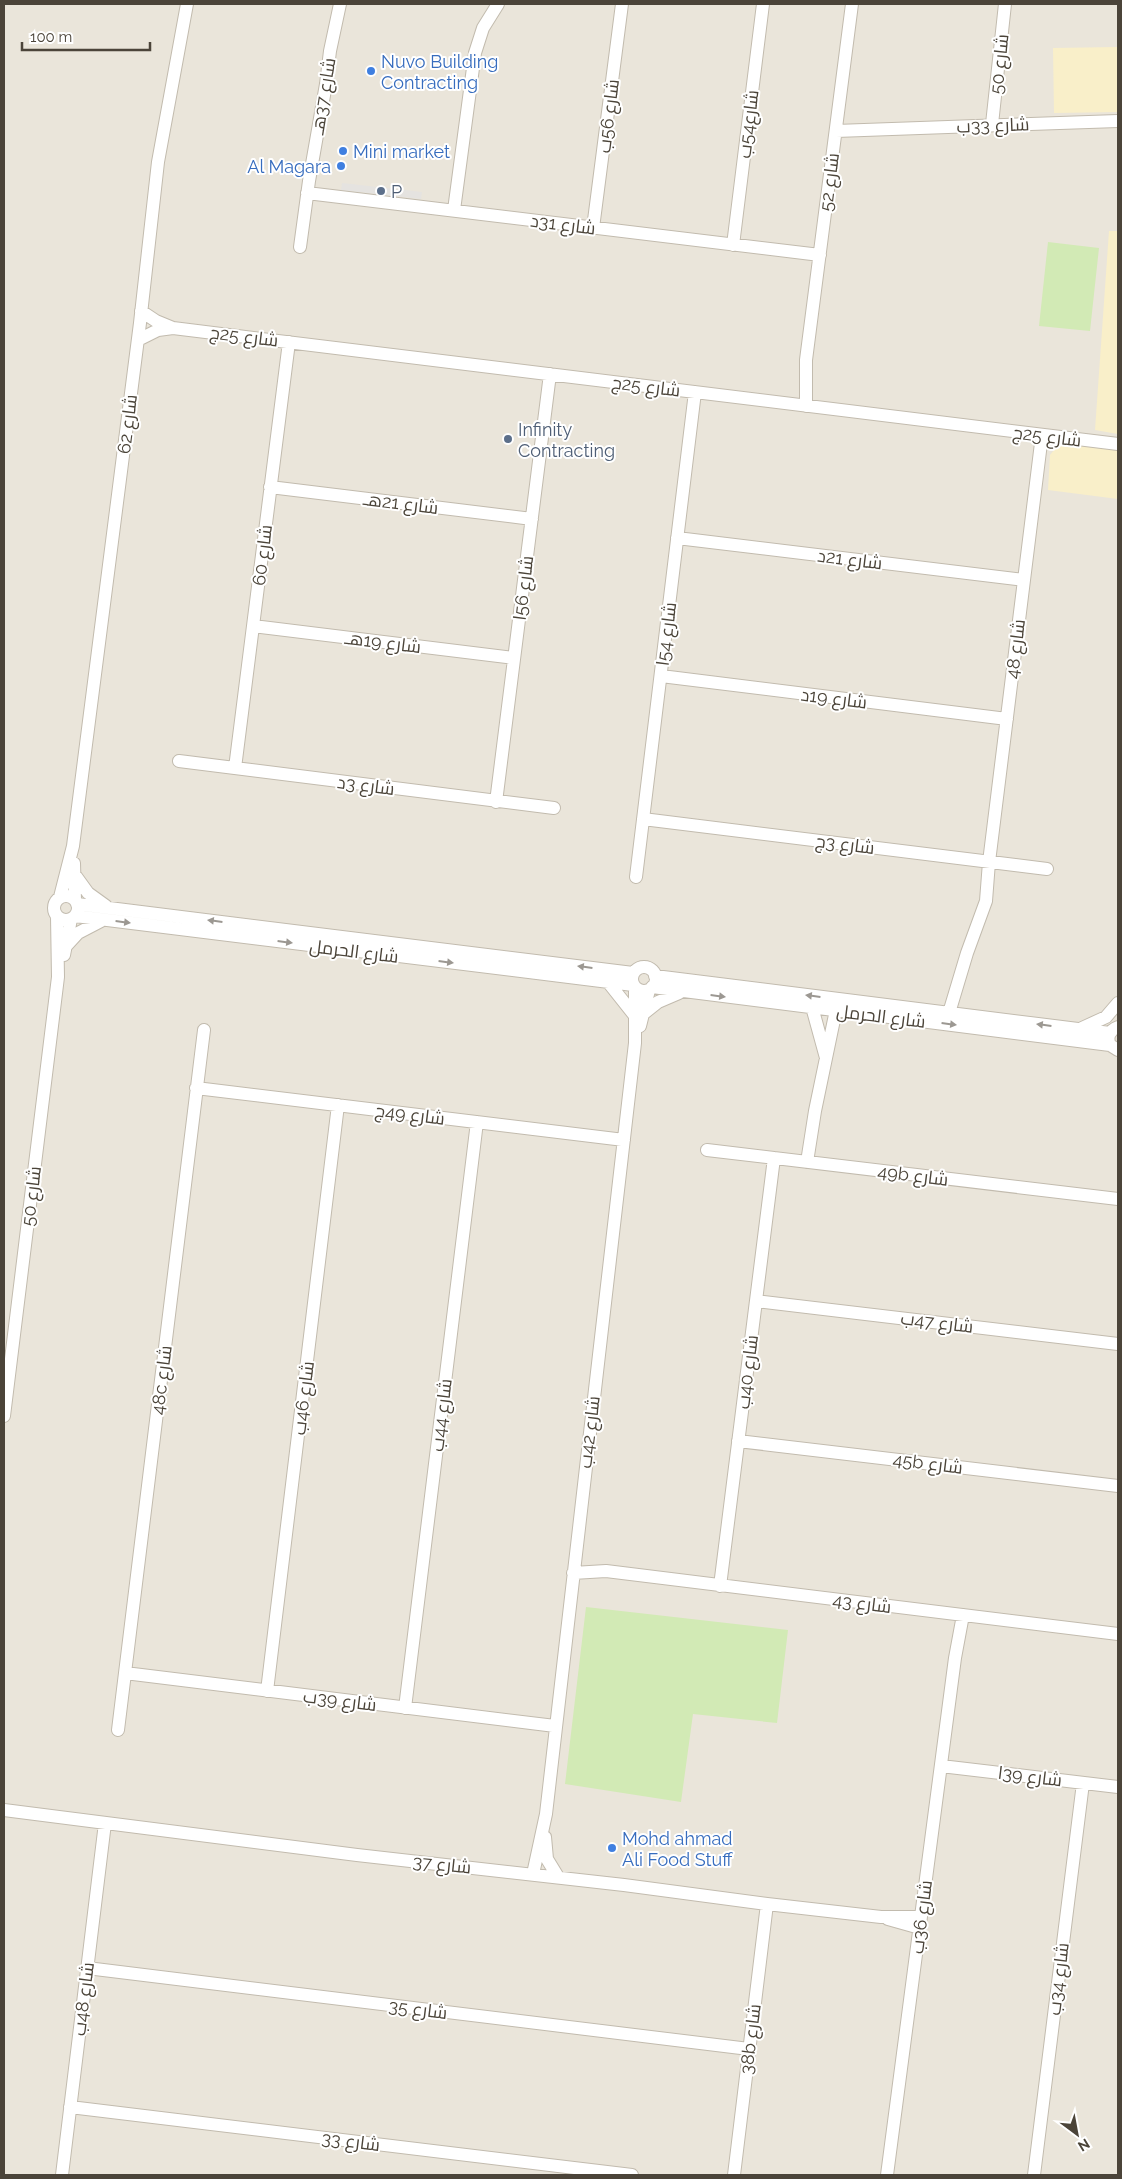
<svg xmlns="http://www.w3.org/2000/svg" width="1122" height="2179" font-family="Raleway,Cairo,sans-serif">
<rect width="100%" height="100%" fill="#f6f3ec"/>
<path fill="#eae5da" d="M4,4h1114v2171h-1114z"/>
<path fill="#d2eab5" d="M1048,242l51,6 -9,83 -51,-5z
M586,1607l202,23 -11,93 -84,-9 -12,88 -116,-18z"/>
<path fill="#f9efc9" d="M1118,47v65l-64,1 -1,-65z
M1109,231h9v203l-23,-4z
M1066,444l52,5v50l-70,-9 2,-35 8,-10z"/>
<path fill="#e5e3e0" d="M342,183l80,9 -1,7 -80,-9z"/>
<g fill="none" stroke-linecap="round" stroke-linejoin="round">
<defs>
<path id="minor" d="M992,124l13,-120
M836,131l282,-10
M307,193l513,62
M454,210l21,-157 8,-25 15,-24
M593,228l29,-224
M733,245l30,-241
M300,247l9,-66 17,-97 4,-33 10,-47
M141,311l15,10 17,7 945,116
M138,340l20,-10 15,-2
M806,406v-46l46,-356
M270,487l262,32
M677,538l347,42
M253,626l261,32
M661,676l346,43
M179,761l375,47
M235,768l54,-426
M496,802l54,-428
M643,819l404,50
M74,863l1,37
M75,875l13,18 18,13
M636,877l59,-485
M54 908a12 12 0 1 1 24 0a12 12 0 1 1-24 0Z
M60,897l13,-51 67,-523 18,-161 29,-158
M77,904l556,69
M75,916l558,69
M67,945l11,-12 23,-12
M64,955l7,-36
M632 979a12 12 0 1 1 24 0a12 12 0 1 1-24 0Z
M655,976l455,57
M608,982l27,34
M652,987l458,58
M812,1007l14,51
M949,1013l18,-60 19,-52 3,-39 53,-427
M643,1014l15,-12 21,-9
M640,1026l9,-36
M1118,1027c-8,3 -12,10 -8,18l8,5
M1082,1028l24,-11 12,-14
M196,1088l428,52
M707,1150l411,49
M807,1162l8,-51 21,-101
M756,1301l362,43
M4,1416l54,-439 -1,-60
M738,1441l380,45
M573,1573l33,-2 512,63
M720,1586l54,-428
M125,1673l430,53
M267,1691l71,-586
M405,1708l72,-586
M118,1730l86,-700
M941,1766l177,21
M4,1810l353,45 267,30 143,19 114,13h40
M545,1837l2,22 11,18
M533,1874l13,-60 89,-771v-55
M888,1919l32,9
M87,1968l662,81
M70,2107l562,68
M62,2175l43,-352
M734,2175l33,-271
M887,2175l68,-517 8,-43
M1034,2175l49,-392"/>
</defs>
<use href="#minor" stroke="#c2bbae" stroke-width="14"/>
<use href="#minor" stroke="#fff" stroke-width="12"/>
</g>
<defs><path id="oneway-solid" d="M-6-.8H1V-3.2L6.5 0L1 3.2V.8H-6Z" transform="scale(1.25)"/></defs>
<g fill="#9c9892">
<use href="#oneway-solid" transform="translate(215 921) rotate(-173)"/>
<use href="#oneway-solid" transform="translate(123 922) rotate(7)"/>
<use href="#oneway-solid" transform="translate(285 942) rotate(7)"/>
<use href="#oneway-solid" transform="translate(446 962) rotate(7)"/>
<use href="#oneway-solid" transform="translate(585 967) rotate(-173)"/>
<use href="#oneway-solid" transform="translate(718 996) rotate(7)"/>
<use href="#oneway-solid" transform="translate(813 996) rotate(-173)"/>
<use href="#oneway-solid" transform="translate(949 1024) rotate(7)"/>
<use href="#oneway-solid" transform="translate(1044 1025) rotate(-173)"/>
</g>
<g fill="#3f7fe0" stroke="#fff" stroke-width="2">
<circle cx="371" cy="71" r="5"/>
<circle cx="343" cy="151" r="5"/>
<circle cx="341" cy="166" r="5"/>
<circle cx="612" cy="1848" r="5"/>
</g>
<g fill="#5c6f8a" stroke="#fff" stroke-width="2">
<circle cx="381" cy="191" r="5"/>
<circle cx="508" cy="439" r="5"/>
</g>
<g text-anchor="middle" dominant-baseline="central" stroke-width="4" stroke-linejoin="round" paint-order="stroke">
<g font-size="18" fill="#366cbe" stroke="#fff" text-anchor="start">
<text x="381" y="61">Nuvo Building<tspan x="381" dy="21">Contracting</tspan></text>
<text x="353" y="151">Mini market</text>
<text x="331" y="166" text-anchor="end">Al Magara</text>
<text x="622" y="1838">Mohd ahmad<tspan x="622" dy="21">Ali Food Stuff</tspan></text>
</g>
<g font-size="18" fill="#4b4439" stroke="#fff">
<text transform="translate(999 64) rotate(-84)">شارع 50</text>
<text transform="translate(323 96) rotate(-81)">شارع 37هـ</text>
<text transform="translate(608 116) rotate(-83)">شارع 56ب</text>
<text transform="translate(748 124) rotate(-83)">شارع54ب</text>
<text transform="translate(993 125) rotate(-2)">شارع 33ب</text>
<text transform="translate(829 182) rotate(-83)">شارع 52</text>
<text transform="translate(563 224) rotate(7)">شارع 31د</text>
<text transform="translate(244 336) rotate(7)">شارع 25ج</text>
<text transform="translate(646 386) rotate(7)">شارع 25ج</text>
<text transform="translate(127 424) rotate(-83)">شارع 62</text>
<text transform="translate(1047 436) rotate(7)">شارع 25ج</text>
<text transform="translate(401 503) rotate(7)">شارع 21هـ</text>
<text transform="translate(262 555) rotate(-83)">شارع 60</text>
<text transform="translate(850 559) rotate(7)">شارع 21د</text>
<text transform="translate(523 588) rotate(-83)">شارع 56ا</text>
<text transform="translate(666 634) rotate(-83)">شارع 54ا</text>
<text transform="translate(383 642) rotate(7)">شارع 19هـ</text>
<text transform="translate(1015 649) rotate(-83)">شارع 48</text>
<text transform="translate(834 698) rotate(7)">شارع 19د</text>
<text transform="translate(366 785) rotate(7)">شارع 3د</text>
<text transform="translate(845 844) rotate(7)">شارع 3ج</text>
<text transform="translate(354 951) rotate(7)">شارع الحرمل</text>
<text transform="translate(881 1016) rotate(7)">شارع الحرمل</text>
<text transform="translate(410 1114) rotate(7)">شارع 49ج</text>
<text transform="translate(913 1175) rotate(7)">49b شارع</text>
<text transform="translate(31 1196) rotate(-83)">شارع 50</text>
<text transform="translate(937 1322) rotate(7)">شارع 47ب</text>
<text transform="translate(747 1372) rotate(-83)">شارع 40ب</text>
<text transform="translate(161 1380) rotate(-83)">48c شارع</text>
<text transform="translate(303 1398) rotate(-83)">شارع 46ب</text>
<text transform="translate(441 1415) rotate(-83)">شارع 44ب</text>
<text transform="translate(589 1432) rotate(-83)">شارع 42ب</text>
<text transform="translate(928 1463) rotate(7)">45b شارع</text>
<text transform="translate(862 1603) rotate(7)">شارع 43</text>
<text transform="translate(340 1700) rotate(7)">شارع 39ب</text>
<text transform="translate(1030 1776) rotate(7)">شارع 39ا</text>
<text transform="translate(442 1864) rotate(6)">شارع 37</text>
<text transform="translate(921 1917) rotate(-83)">شارع 36ب</text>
<text transform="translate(1058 1979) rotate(-83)">شارع 34ب</text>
<text transform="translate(83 1999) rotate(-83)">شارع 48ب</text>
<text transform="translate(418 2009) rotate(7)">شارع 35</text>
<text transform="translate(750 2039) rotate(-83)">38b شارع</text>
<text transform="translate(351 2141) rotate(7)">شارع 33</text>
</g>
<g font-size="18" fill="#4e5e75" stroke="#fff" text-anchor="start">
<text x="391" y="191">P</text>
<text x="518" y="429">Infinity<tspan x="518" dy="21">Contracting</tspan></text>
</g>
</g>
<rect width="1122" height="2179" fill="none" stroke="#4b4439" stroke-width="10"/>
<g transform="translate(1077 2134) rotate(148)" stroke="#ffffff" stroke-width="4" paint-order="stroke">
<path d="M0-4L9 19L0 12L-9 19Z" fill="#4b4439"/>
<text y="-8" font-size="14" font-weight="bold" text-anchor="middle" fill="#4b4439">N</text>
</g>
<path d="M22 42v8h128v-8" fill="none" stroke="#4b4439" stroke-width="2.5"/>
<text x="30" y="42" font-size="15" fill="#4b4439" stroke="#ffffff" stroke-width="4" paint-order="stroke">100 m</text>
</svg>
